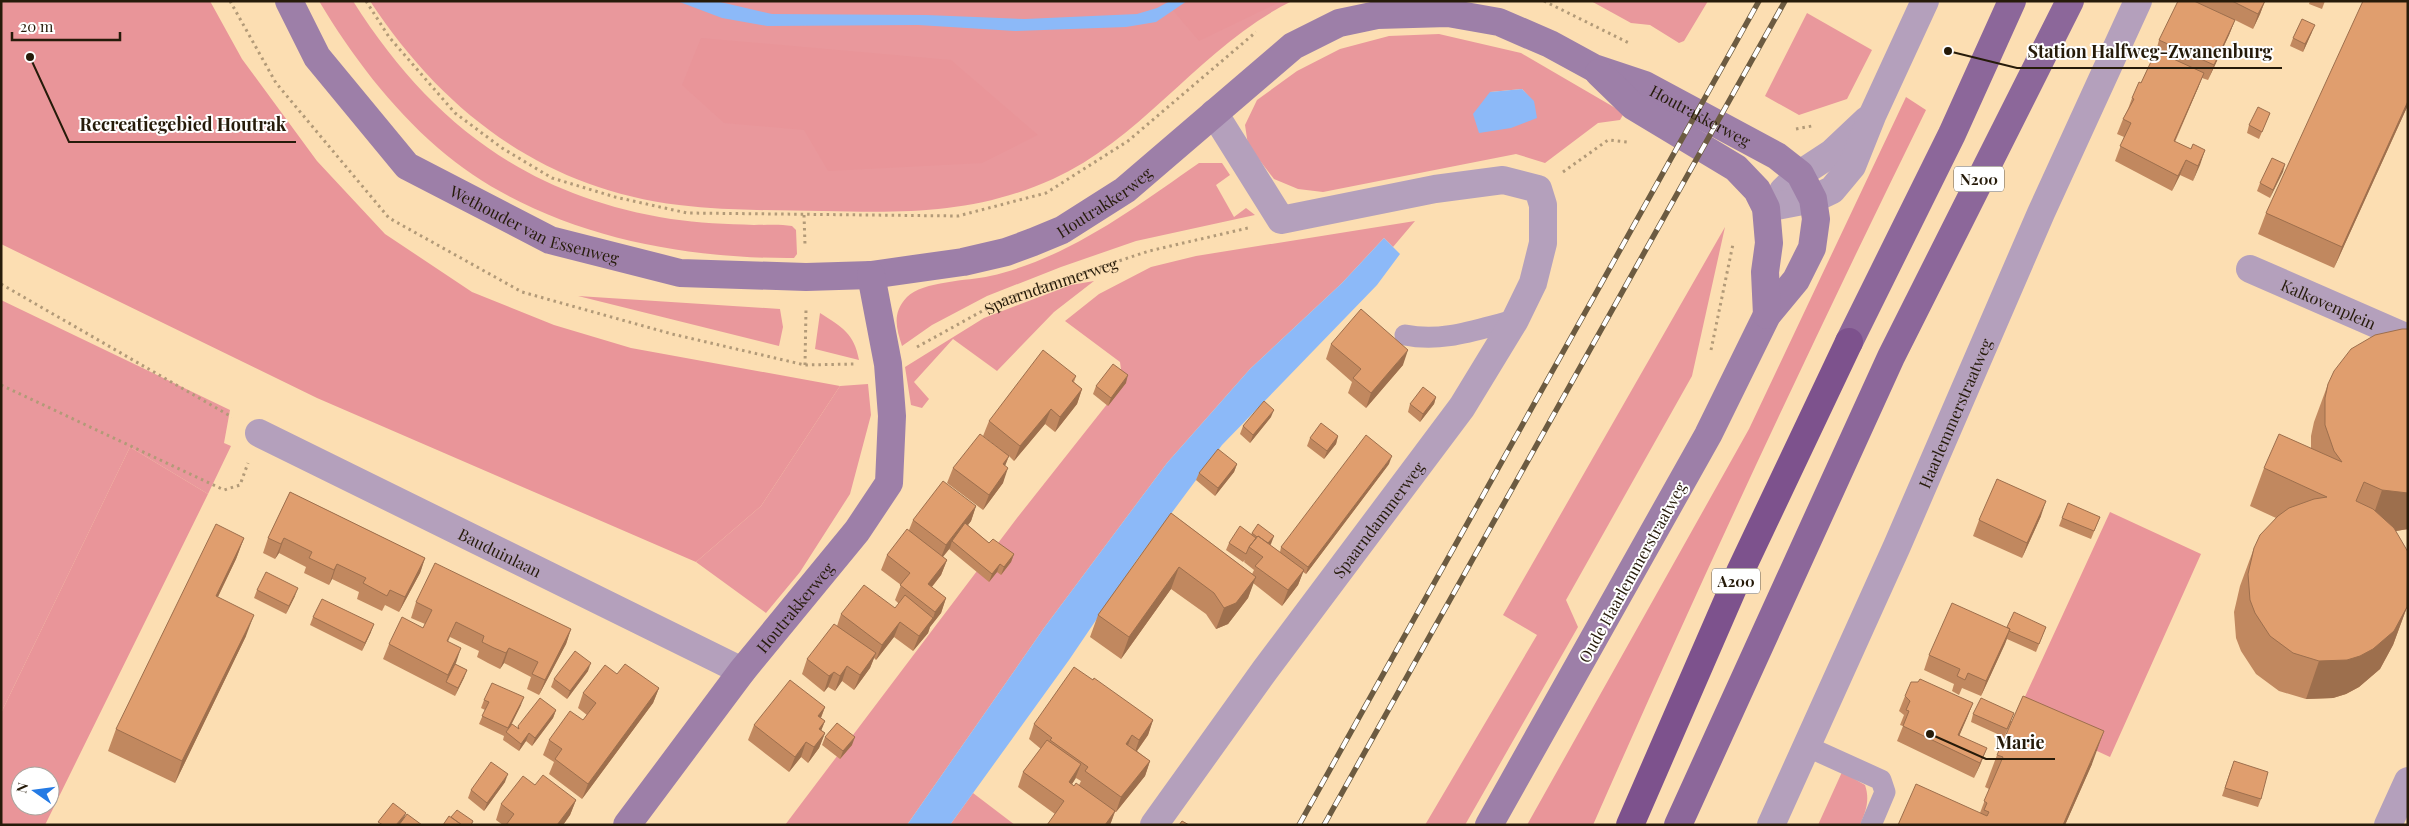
<svg xmlns="http://www.w3.org/2000/svg" width="2409" height="826" font-family="'Playfair Display',serif">
<rect width="100%" height="100%" fill="#fcdeb2"/>
<path fill="#e9989c" fill-rule="evenodd" d="M319,1h34c77,122 174,195 318,218 27,4 56,5 83,6 13,0 26,-1 38,1l4,4 1,24 -3,4c-123,1 -260,-27 -356,-110 -48,-42 -86,-92 -119,-147z
M370,1h922c-91,45 -147,136 -239,178 -78,35 -146,34 -230,32 -47,-1 -96,0 -144,-6 -136,-17 -235,-92 -309,-204z
M1591,1h117l-24,40 -5,2 -29,-18 -19,-2z
M1807,13l65,37 -25,49 -48,16 -34,-19z
M1439,34l82,19 103,60 -4,7 -22,3 -53,40 -29,-9 -193,38 -25,-3 -24,-10 -26,-34 -3,-20 12,-25 40,-29 43,-22 49,-13zM1522,89l12,13 -44,-10z
M1199,163h23l8,12 -14,10 18,32 12,-9 9,7 -119,26 -75,26 -74,29 -55,29 -30,21c-6,-19 -10,-33 5,-49 16,-16 61,-16 83,-21 79,-18 144,-68 209,-113z
M1415,221l-22,26 -9,-9 -42,45 -92,86 -83,94 -123,165 -137,197h-122l232,-307 106,-134 -3,-22 -55,-41 34,-27 52,-27 45,-11z
M1725,227l-33,149 -126,224 12,27 -113,198h-40l112,-190 -34,-20z
M1094,281l-40,31 -57,59 -44,-32 -39,43 15,17 -7,9 -11,-3 -6,-38 79,-49 87,-33z
M578,296l202,13 3,18 -4,19z
M1,300l229,110 -6,33 7,3 -23,48 -78,-47 -129,266z
M820,313c22,14 34,20 39,47l-44,-11z
M868,384l3,31 -21,79 -50,78 -34,41 -70,-51 65,-56 79,-120z
M1842,772l23,13c5,15 1,26 -5,40h-42z
M973,793l42,32h-65z"/>
<path fill="#e99599" fill-rule="evenodd" d="M1,1h209l32,58 75,102 68,73 87,58 82,33 77,23 209,38 -79,120 -65,56 -379,-164 -316,-154z
M1165,1h117l-83,40z
M701,38l250,22 87,75 -56,28 -154,8 -24,-41 -80,-7 -42,-38z
M1906,97l20,13c-116,236 -227,474 -333,715h-66l222,-396z
M130,447l78,47 -163,331h-44v-112zM20,776h30v30h-30z
M2110,512l91,42 -91,203 -93,-43z"/>
<path fill="#8cb9f8" d="M677,1h39l56,13 154,1 99,4 112,-5 20,-6 13,-7h17l-31,21 -30,5 -111,4 -97,-6 -151,1 -45,-8z
M1522,89l12,12 3,17 -26,10 -32,5 -6,-19 17,-22z
M1384,238l16,16 -23,31 -155,160 -86,116 -67,99 -119,165h-43l137,-197 123,-165 83,-94 92,-86z"/>
<g fill="none" stroke-linecap="round" stroke-linejoin="round">
<g stroke="#b29a78" stroke-width="3" stroke-dasharray="2.5 4" stroke-linecap="butt">
<path d="M230,1l46,82 113,135 133,74 150,42 133,31 50,-1"/>
<path d="M366,1l23,36 66,76 47,35 50,30 63,19 72,16 271,3 88,-23 82,-52 128,-109"/>
<path d="M1544,1l87,43"/>
<path d="M1796,129l16,-3"/>
<path d="M1563,172l45,-32 19,2"/>
<path d="M804,215l1,30"/>
<path d="M1,284l231,133"/>
<path id="s1" d="M917,347l87,-48 145,-48 99,-23"/>
<path d="M1711,350l22,-106"/>
<path d="M805,365l1,-56"/>
<path d="M1,385l223,105 16,-5 8,-22"/>
</g>
<path stroke="#b4a0bc" stroke-width="21" d="M1405,335c38,8 73,-6 110,-15
M1806,746l75,34 4,12 -14,33"/>
<g stroke="#b4a0bc" stroke-width="28">
<path d="M1783,191l17,-17 32,-21 35,-33"/>
<path d="M1766,208l47,-9 19,-9 20,-24 20,-50 53,-115"/>
<path id="s2" d="M2250,269l158,69"/>
<path id="s3" d="M259,433l483,238"/>
<path id="s4" d="M1154,825l111,-155 197,-263 53,-87 18,-37 10,-40v-38l-5,-16 -35,-9 -68,9 -154,31 -67,-107"/>
<path id="s5" d="M1771,825l126,-279 144,-333 97,-212"/>
<path d="M2388,825l20,-44"/>
</g>
<g stroke="#9d7fa8" stroke-width="28">
<path id="s6" d="M289,1l28,56 90,109 143,74 130,33 126,4 65,-2 92,-13 43,-10 27,-10 29,-12 63,-40 168,-144 46,-23 38,-8 71,-2 51,9 51,22 44,24 51,17 132,71 23,18 13,25 3,20 -4,29 -16,32 -29,35 -59,120 -219,390"/>
<path d="M1599,73l34,33 103,62 21,22 9,18 3,35 -4,29 2,43"/>
<path id="s7" d="M627,825l115,-154 115,-140 32,-48 3,-67 -4,-52 -17,-89"/>
</g>
<path stroke="#8c679a" stroke-width="28" d="M1849,342l103,-208 60,-133
M1678,825l213,-468 179,-356"/>
<path stroke="#7d528d" stroke-width="28" d="M1630,825l110,-253 109,-230"/>
<defs>
<path id="rail" d="M1299,825l460,-824
M1324,825l461,-824"/>
</defs>
<use href="#rail" stroke="#6c5b41" stroke-width="5.5"/>
<use href="#rail" stroke="#fff" stroke-width="4" stroke-dasharray="11" stroke-linecap="butt"/>
</g>
<path fill="#c1885f" fill-rule="evenodd" d="M2194,1h71l-5,13 -7,15 -18,-9 -6,15 -21,45 -6,-2 -4,10 -23,54 16,7 14,1 -12,31 -13,-6 -8,16 -57,-30 9,-24 -7,-3 6,-15 5,-10 4,-11 9,-15 15,-32 3,-11z
M2310,1h15l-3,8 -13,-5z
M2312,32l-9,20 -13,-6 3,-8z
M2408,105l-74,163 -76,-34 8,-21z
M2270,113l-11,26 -12,-6 2,-8z
M2285,164l-15,34 -13,-7 3,-8z
M2408,329v200l-12,2 11,76 -14,38 -13,24 -21,18 -13,7 -13,4 -27,1 -27,-8 -23,-17 -15,-23 -5,-13 -2,-26 6,-26 14,-38 22,-30 -26,-12 14,-38 47,-20v-12l3,-14 14,-38z
M1331,344l72,21 -37,43 -18,-15 4,-11 -26,-23z
M1076,376l-2,6 8,7 -5,15 -22,28 -10,-8 -31,37 -5,-5 -4,9 -2,18 -20,27 -36,-27 6,-15 53,-14 -23,-18 6,-15z
M1126,383l-18,23 -15,-12 3,-8z
M1436,397l-2,7 -14,18 -12,-10 2,-8z
M1271,417l-21,26 -10,-9 3,-8z
M1338,436l-2,8 -12,15 -17,-13 3,-8z
M1237,464l-3,8 -19,24 -19,-16 3,-7z
M1389,464l-83,110 -3,-2 -5,13 -16,21 -29,-23 -5,15 -20,26 -12,5 -10,-15 -35,-25 -50,70 -31,-22 8,-22 73,-102 81,61 2,-4 -10,-8 1,-2 -2,2 -17,-12 3,-7 22,-9 1,-1 19,11 -1,1 10,7 1,-5z
M290,492l135,66 -5,15 -21,39 -14,-7 -3,6 -25,-12 2,-7 -27,-13 -3,6 -25,-12 2,-6 -27,-14 -4,6 -12,-6 5,-15z
M976,506l-5,15 -3,4 21,18 25,11 -3,8 -10,13 -4,-3 -8,10 -40,-33 1,-1 -7,9 4,3 -6,15 -9,12 14,11 -5,15 -11,14 -2,6 -15,18 -19,-14 -18,23 -2,-2 -4,10 -16,22 -12,-9 -7,10 -7,-4 -4,5 -22,-18 5,-15 30,-33 4,-12 54,-6 4,-4 -4,-4 6,-15 -20,-15 6,-15 22,-25 4,-10z
M2041,516l-19,42 -49,-22 6,-16z
M2100,517l-9,22 -32,-13 3,-8z
M244,538l-8,21 -18,38 28,39 -71,147 -67,-32 8,-22z
M257,590l38,6 -9,18 -32,-16z
M416,602l155,27 -5,15 -27,51 -12,-6 4,-12 -27,-14 -4,6 -12,-6 -11,-6 2,-6 -29,-14 -2,5 7,22 12,6 -12,26 -72,-37 6,-15 34,-16 2,-4 -14,-6z
M313,617l58,15 -9,19 -52,-26z
M2007,627h39l-10,25 -29,-13 -26,57 -19,-8 -3,7 -7,-4 2,-7 -30,-14 5,-15z
M588,671l-21,28 -16,-12 3,-8z
M617,674l42,14 -6,15 -71,96 -33,-25 5,-12 -11,-7 6,-15 34,-20 4,-5 -9,-7 5,-15z
M1093,680l60,40 -5,15 -11,16 13,10 -5,15 -29,36h-1l-5,13 -55,-11 -37,-27 5,-15 18,-23 -12,-10 5,-15zM1076,778l5,3 -2,4 -5,1 -2,-2z
M1905,696l68,7 -14,33 22,27 -7,15 -77,-37 6,-15 -3,-1 4,-10 -5,-4z
M484,700l37,5 -10,20 7,3v-2l38,-16 -3,8 -21,28 -6,-5 -7,10 -16,-11 1,-4 -25,-12 6,-14 -4,-2z
M825,707l-4,11 4,3 -4,9 4,3 -6,15 -11,15 -7,-6 -12,15 -41,-32 6,-15z
M1973,714l39,7 -8,16 -33,-15z
M825,737l27,8 -12,14 -18,-14z
M1997,755l95,9 -27,61h-167l82,-12 9,-24 -4,-2z
M2231,769l30,30 -3,8 -36,-11z
M505,782l-21,29 -16,-13 3,-8z
M535,785l41,15 -6,15 -7,10h-60l-7,-5 5,-16z"/>
<path fill="#9d6f4d" d="M2265,1l-5,13 -7,15 5,-15z
M2235,20l-6,15 -21,45 6,-15z
M2315,25l-3,7 -9,20 2,-8z
M2204,73l-6,15 -30,68 6,-15z
M2408,101v4l-74,163 8,-21z
M2205,150l-5,15 -7,16 5,-15z
M2186,160l-6,15 -8,16 6,-15z
M2285,164l-2,8 -13,26 3,-8z
M1408,350l-5,15 -37,43 5,-15z
M1128,375l-2,8 -18,23 3,-8z
M1082,389l-5,15 -22,28 5,-15z
M1436,397l-2,7 -14,18 3,-8z
M1051,409l-6,15 -31,37 6,-15z
M1274,410l-3,7 -21,26 3,-8z
M1338,436l-2,8 -12,15 3,-8z
M1009,456l-6,15v-7z
M1392,456l-3,8 -83,110 2,-7z
M1237,464l-3,8 -19,24 3,-8z
M1008,468l-5,15 -20,27 6,-15z
M2382,490l26,3v36l-12,2 -27,-3z
M2046,501l-5,15 -19,42 5,-15z
M976,506l-5,15 -17,22 -2,-2 -2,7 -10,12 6,-15z
M1274,536l-3,8 -7,9 2,-8z
M244,538l-8,21 -28,58 8,-21z
M284,538l-5,15 -4,6 6,-15z
M1014,554l-3,8 -10,13 3,-8z
M425,558l-5,15 -21,39 6,-15z
M947,560l-6,15 -19,24 6,-15z
M337,564l-5,15 -3,6 5,-15z
M1000,564l-3,8 -8,10 3,-8z
M1179,567l-8,22 -50,70 8,-22z
M1304,570l-6,15 -16,21 6,-16z
M1256,577l-8,21 -20,26 -12,5 8,-21z
M298,588l-3,8 -9,18 3,-8z
M946,598l-5,15 -11,14 -2,6 -15,18 6,-15 14,-18 2,-6z
M2407,607l-14,38 -13,24 -21,18 -13,7 -13,4 -27,1 13,-38z
M254,615l-8,21 -71,147 7,-22z
M900,622l-6,15 -18,23 6,-15z
M374,624l-3,8 -9,19 3,-8z
M571,629l-5,15 -27,51 6,-15z
M2010,629l-5,15 -24,52 5,-15z
M461,648l-5,15 -10,19 2,-7z
M509,648l-5,15 -4,6 6,-16z
M876,653l-6,15 -16,22 6,-15z
M591,663l-3,8 -21,28 3,-8z
M847,666l-5,15 -7,10 5,-15z
M467,670l-3,8 -9,18 3,-8z
M834,672l-6,15 -4,5 5,-16z
M659,688l-6,15 -71,96 6,-15z
M524,697l-3,8 -14,28 1,-5z
M1973,703l-6,15 -14,32 5,-15z
M825,707l-6,15 -1,-6z
M556,710l-3,8 -21,28 3,-8z
M1153,720l-5,15 -14,20 5,-15z
M825,721l-6,15v-7z
M2104,731l-12,33 -27,61h-2z
M529,733l-3,8 -7,10 2,-7z
M825,733l-6,15 -11,15 6,-16z
M1132,735l-6,15v-6z
M855,737l-3,8 -12,14 3,-8z
M806,742l-5,15 -12,15 6,-15z
M1987,748l-6,15 -7,15 6,-15z
M1150,761l-5,15 -29,36 5,-15z
M1081,764l-6,15 -11,18 5,-15z
M508,774l-3,8 -21,29 3,-8z
M576,800l-6,15 -7,10h-6z
M1115,811l-5,14h-5z
M406,813l-3,8 -3,4h-4z"/>
<path fill="#e09e6e" stroke="#9d6f4d" d="M2178,1h16l41,19 -21,45 -55,-25z
M2232,1h33l-7,13z
M2363,1h45v100l-66,146 -76,-34z
M2302,19l13,6 -10,19 -12,-6z
M2156,51l48,22 -30,68 17,8 2,-5 12,6 -7,16 -12,-6 -8,16 -58,-30 11,-23 -8,-4 11,-20 -2,-1 7,-16 2,1z
M2258,107l12,6 -8,19 -13,-7z
M2272,158l13,6 -12,26 -13,-7z
M1361,309l47,41 -37,43 -18,-15 8,-9 -30,-25z
M2402,329h6v164l-26,-3 -18,-8 -8,19 17,8 21,19 14,24 -1,55 -13,24 -21,18 -13,7 -13,4 -28,1 -26,-8 -23,-17 -15,-23 -5,-13 -2,-26 6,-26 6,-13 18,-19 11,-8 25,-9 13,-2 -63,-29 15,-34 63,28 -8,-11 -9,-26v-27l3,-14 6,-13 17,-22 24,-14z
M1043,350l33,26 -4,5 10,8 -22,28 -9,-8 -31,37 -31,-25z
M1113,364l15,11 -17,23 -15,-12z
M1423,387l13,10 -13,17 -13,-10z
M1264,401l10,9 -21,25 -10,-9z
M1321,423l17,13 -11,15 -17,-13z
M980,434l29,22 -6,8 5,4 -19,27 -36,-27z
M1366,435l26,21 -84,111 -27,-20z
M1218,449l19,15 -19,24 -19,-15z
M1997,479l49,22 -19,42 -48,-23z
M943,481l33,25 -30,39 -33,-25z
M290,492l135,66 -20,39 -15,-7 -3,6 -24,-13 3,-5 -29,-14 -3,6 -25,-12 3,-6 -28,-14 -3,6 -13,-6z
M2068,503l32,14 -6,14 -32,-13z
M1171,513l85,64 -20,26 -12,5 -10,-15 -35,-26 -50,70 -31,-22z
M965,523l24,20 4,-4 21,15 -10,13 -4,-3 -8,10 -40,-33z
M216,524l28,14 -28,58 38,19 -72,146 -66,-32z
M1258,524l16,12 -6,7 -10,-7 -1,1 -5,-4z
M1240,526l16,12 -7,9 -3,7 -17,-11z
M907,529l40,31 -19,24 18,14 -11,14 -35,-27 10,-12 -23,-18z
M1258,536l46,34 -16,20 -33,-24 8,-9 -14,-10z
M435,563l136,66 -26,51 -13,-6 6,-12 -29,-14 -3,5 -12,-5 -12,-6 2,-6 -28,-14 -9,19 14,7 -13,27 -59,-31 13,-27 21,11 9,-18 -16,-8z
M266,572l32,16 -9,18 -32,-16z
M864,585l31,23 10,-13 28,23 -14,18 -19,-14 -18,23 -41,-31z
M322,599l52,25 -9,19 -52,-26z
M1952,603l58,26 -24,52 -18,-8 -3,7 -8,-4 3,-7 -31,-14z
M2014,612l32,15 -7,17 -30,-13 1,-2 -3,-2z
M834,624l42,29 -16,22 -13,-9 -7,10 -6,-4 -5,4 -22,-17z
M575,651l16,12 -21,28 -16,-12z
M455,664l12,6 -9,18 -12,-6z
M625,664l34,24 -71,96 -33,-25 7,-10 -13,-9 21,-29 13,9 13,-17 -13,-10 22,-28 12,9z
M1074,667l19,13 1,-2 59,42 -14,20 -7,-5 -6,9 24,17 -29,36 -36,-26 3,-4 -38,-27 2,-2 -18,-14z
M1920,679l53,24 -15,32 29,13 -7,15 -77,-37 6,-15 -3,-1 4,-9 -5,-5 6,-14h7z
M790,680l35,27 -7,9 7,5 -6,8 6,4 -11,14 -8,-5 -11,15 -41,-32z
M492,683l32,14 -16,31 -26,-12 7,-14 -5,-2z
M2023,696l81,35 -41,94h-165l18,-41 71,32 2,-4 -5,-2 3,-7 -3,-2 19,-44 -6,-2z
M540,698l16,12 -21,28 -6,-5 -8,11 -15,-12 6,-8 7,5 -1,-3z
M1981,698l33,15 -7,16 -34,-15z
M837,723l18,14 -12,14 -18,-14z
M1047,740l34,24 -12,18 5,4 2,-3 39,28 -10,14h-58l17,-24 -41,-29z
M2234,761l34,11 -7,27 -36,-11z
M491,762l17,12 -21,29 -16,-13z
M543,775l33,25 -19,25h-51l8,-11 -13,-10 22,-28 12,9z
M393,803l13,10 -10,12h-13l-5,-3z
M457,810l16,11 -2,4h-9l-11,-8z
M407,814l15,11h-23z
M449,816l13,9h-19z
M1182,821l7,4h-10z"/>
<g text-anchor="middle" dominant-baseline="central" stroke-width="4" stroke-linejoin="round" paint-order="stroke">
<g fill="#fff" stroke="#675f54" stroke-width="1">
<rect x="1954" y="166.5" width="50" height="25" rx="4"/>
<rect x="1712" y="568.5" width="48" height="25" rx="4"/>
</g>
<g font-size="15" font-weight="bold" fill="#261b0a">
<text x="1979" y="179">N200</text>
<text x="1736" y="581">A200</text>
</g>
<g font-size="16" fill="#261b0a" stroke="#fff">
<text stroke="none"><textPath href="#s6" startOffset="1619">Houtrakkerweg</textPath></text>
<text stroke="none"><textPath href="#s6" startOffset="938">Houtrakkerweg</textPath></text>
<text stroke="none"><textPath href="#s6" startOffset="345">Wethouder van Essenweg</textPath></text>
<text stroke="none"><textPath href="#s1" startOffset="148">Spaarndammerweg</textPath></text>
<text stroke="none"><textPath href="#s2" startOffset="86">Kalkovenplein</textPath></text>
<text stroke="none"><textPath href="#s5" startOffset="451">Haarlemmerstraatweg</textPath></text>
<text stroke="none"><textPath href="#s4" startOffset="379">Spaarndammerweg</textPath></text>
<text stroke="none"><textPath href="#s3" startOffset="269">Bauduinlaan</textPath></text>
<text transform="translate(1632 572) rotate(-61)">Oude Haarlemmerstraatweg</text>
<text stroke="none"><textPath href="#s7" startOffset="275">Houtrakkerweg</textPath></text>
</g>
</g>
<path fill="none" stroke="#261b0a" stroke-width="2" d="M1948 51L2017 68H2282M30 57L69 142H296M1930 734L1986 759H2055"/>
<g fill="#261b0a" stroke="#fff" stroke-width="2">
<circle cx="1948" cy="51" r="5"/>
<circle cx="30" cy="57" r="5"/>
<circle cx="1930" cy="734" r="5"/>
</g>
<g font-size="18" text-anchor="middle" font-weight="bold" fill="#261b0a" stroke="#fff" stroke-width="4" stroke-linejoin="round" paint-order="stroke">
<text x="2150" y="58">Station Halfweg-Zwanenburg</text>
<text x="183" y="131">Recreatiegebied Houtrak</text>
<text x="2020" y="749">Marie</text>
</g>
<rect width="2409" height="826" fill="none" stroke="#261b0a" stroke-width="5"/>
<g transform="translate(35 791) rotate(284)"><circle r="24" fill="#ffffff" stroke="#a8a49d"/>
<path d="M0-4L9 19L0 12L-9 19Z" fill="#247ae4"/>
<text y="-8" font-size="14" font-weight="bold" text-anchor="middle" fill="#261b0a">N</text>
</g>
<path d="M12 32v8h108v-8" fill="none" stroke="#261b0a" stroke-width="2.5"/>
<text x="20" y="32" font-size="15" fill="#261b0a" stroke="#ffffff" stroke-width="4" paint-order="stroke">20 m</text>
</svg>
